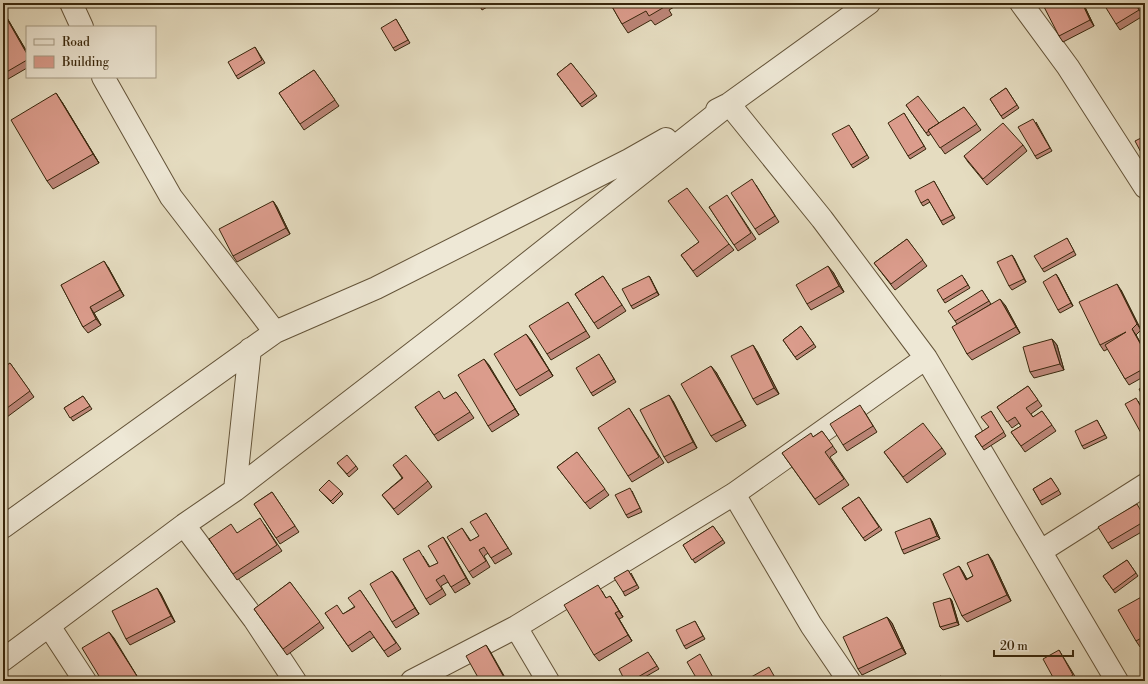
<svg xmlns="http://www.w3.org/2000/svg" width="1148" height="684" font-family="'Libre Bodoni',serif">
<rect width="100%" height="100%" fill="#e5dcc0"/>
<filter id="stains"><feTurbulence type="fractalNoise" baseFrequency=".005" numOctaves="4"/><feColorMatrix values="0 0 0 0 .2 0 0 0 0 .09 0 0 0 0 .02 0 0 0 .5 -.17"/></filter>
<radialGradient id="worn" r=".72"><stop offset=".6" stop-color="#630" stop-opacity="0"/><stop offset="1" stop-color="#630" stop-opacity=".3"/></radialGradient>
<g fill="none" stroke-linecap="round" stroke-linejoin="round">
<defs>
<path id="minor" d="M71,3l11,24
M1021,3l47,64 77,120
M103,77l68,120 104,135
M717,110l12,-6 140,-101
M235,490l15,-141
M734,494l77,131 38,56
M184,525l70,94 41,62
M3,527l272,-195 101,-44 253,-128 37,-21
M1041,551l104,-66
M49,626l36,55
M516,627l32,54
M3,660l181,-135 51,-35 231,-178 263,-208 93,115 104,139 191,323
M412,681l104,-54 218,-133 192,-136"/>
</defs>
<use href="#minor" stroke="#645439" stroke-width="24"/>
<use href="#minor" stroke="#eee8d6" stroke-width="22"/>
</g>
<path fill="#bc8678" stroke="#39270c" d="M478,3h16l-12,7z
M610,3h71l-12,7 3,5 -17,10 -4,-5 -23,13 -6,-9z
M1083,3l11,23 -31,16 -4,-6z
M1135,3l8,13 -23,14 -4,-6z
M3,11l24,41v16l-24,14z
M396,19l14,24 -15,8 -2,-3z
M255,47l10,16 -27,16 -2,-3z
M571,63l26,33 -15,11 -25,-33z
M314,70l25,36 -35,24 -25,-37z
M1006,88l13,20 -16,11 -13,-20z
M62,102l37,61 -46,26 -6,-8z
M906,105l33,18 25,-16 17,23 -36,24 -14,-20 -3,2z
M904,113l22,36 -16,10 -2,-3z
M1036,122l16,29 -15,8 -2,-3z
M851,128l18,30 -16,10 -2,-3z
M1023,145l4,6 -40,34 -19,-23 -4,-6z
M934,181l21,37 -12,7 -13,-23 -7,4 -2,-3z
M756,185l23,37 -20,13 -4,-6z
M273,201l4,6 13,27 -53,28 -4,-6z
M731,201l25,38 -18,12 -29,-44z
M1067,238l9,17 -32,17 -2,-3z
M907,239l20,27 -32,24 -21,-27z
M699,242l30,2 5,6 -37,27 -16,-22z
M1014,258l12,24 -14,8 -3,-4z
M108,267l16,29 -30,17 7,12 -13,8 -5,-6 -22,-42z
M833,272l11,20 -33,18 -4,-6z
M3,275l3,7 -3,1z
M603,276l23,35 -28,18 -23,-35z
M649,276l10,19 -26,14 -2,-3z
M1058,277l15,29 -13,7 -2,-3z
M964,278l6,10 -25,15 -2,-3z
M982,290l9,14 -18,11 32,-10 15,28 -48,27 -5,-6 -10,-30 -2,-3z
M1121,290l20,40 -5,5 9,16v25l-16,9 -4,-6 -17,-30 -4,2 -4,-6z
M568,302l22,35 -39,23 -4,-6z
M801,326l15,21 -19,13 -14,-20z
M1052,339l5,6 7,25 -30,8 -4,-6z
M531,340l22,36 -33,20 -4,-6z
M757,351l22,43 -22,11 -4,-6z
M601,357l15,25 -23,14 -2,-3z
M484,359l35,56 -27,17 -4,-6z
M10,363l24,34 -31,23v-52z
M716,372l30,54 -30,16 -5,-6z
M1028,386l14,20 -11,8 2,3 9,-6 14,20 -31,21 -14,-20 10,-6 -2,-3 -7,5 -15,-21z
M456,392l18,26 -36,23 -23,-34 30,-8z
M83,396l9,13 -19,12 -9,-13z
M673,401l24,47 -29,15 -4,-6z
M1138,401l7,12v22l-1,1 -3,-3z
M629,408l35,55 -32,19 -4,-6z
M864,411l13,21 -30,19 -4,-6z
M991,411l15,25 -22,14 -9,-14 14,-9z
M1097,420l10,18 -23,11 -2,-3z
M822,431l15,21 -7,5 19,28 -30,20 -37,-52 31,-16z
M942,448l4,6 -39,29 -23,-31z
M577,452l32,43 -19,14 -33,-42z
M337,463l19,3 2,3 -9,8z
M393,465l35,16 4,6 -34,28 -16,-20 20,-17z
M1051,478l10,16 -19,11 -9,-16z
M319,490l22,1 2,3 -10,10z
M632,491l10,21 -14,6 -2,-3z
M272,492l27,40 -19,12 -26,-40z
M859,497l23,33 -17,11 -23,-33z
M1141,510l4,6v14l-33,19 -4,-6z
M486,513l26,41 -17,10 -7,-11 -4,3 6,11 -17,11 -4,-6 -7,-44 9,13 8,-5z
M932,521l8,18 -36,15 -2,-4z
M264,524l18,27 -45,29 -28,-41 28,-6z
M713,526l12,17 -30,20 -12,-18z
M443,537l4,6 23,41 -15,9 -7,-11 -7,4 5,9 -16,10 -4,-6 -3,-43 7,11 8,-4z
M992,560l19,41 -44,21 -5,-6 -3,-50 4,6 4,7 6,-3z
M1127,560l11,16 -23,17 -12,-17z
M392,571l27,43 -23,14 -4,-6z
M631,573l8,15 -14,8 -2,-4z
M290,582l34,46 -37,27 -33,-46z
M157,588l4,6 14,28 -45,23 -4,-6z
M360,590l41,59 -13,8 -14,-20 -22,15 -27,-39 18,1 11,-7z
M602,591l4,7 8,4 9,15 -4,2 13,22 -33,20 -5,-6z
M1145,595v49l-5,3 -4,-6z
M950,598l2,3 7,24 -16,5 -3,-3z
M887,617l5,6 14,31 -44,21 -4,-6z
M695,621l10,18 -19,10 -2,-3z
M1059,650l17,28 -5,3h-16z
M650,655l9,14 -21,12h-13z"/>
<path fill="#996d62" stroke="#39270c" d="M1082,3h1l11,23 -4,-6z
M3,11l24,41v2l-24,-42z
M56,93l6,9 37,61 -6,-9z
M273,201l4,6 13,27 -4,-6z
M1012,255l2,3 12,24 -2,-3z
M104,261l4,6 16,29 -4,-6z
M828,266l5,6 11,20 -5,-6z
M1056,274l2,3 15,29 -2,-3z
M649,276l2,3 8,16 -2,-3z
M1117,284l4,6 20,40 -4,-6z
M1000,299l5,6 15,28 -4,-6z
M90,307l4,6 7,12 -5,-6z
M1132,329l4,6 9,16v1z
M526,334l5,6 22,36 -4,-6z
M1052,339l5,6 7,25 -4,-6z
M753,345l4,6 22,43 -5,-6z
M484,359l5,6 30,50 -4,-6z
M711,366l5,6 30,54 -4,-6z
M669,395l4,6 24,47 -4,-6z
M930,518l2,3 8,18 -3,-3z
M443,537l4,6 23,41 -4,-6z
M988,554l4,6 19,41 -4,-6z
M959,566l4,6 7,14 -4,-6z
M392,571l5,6 22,37 -4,-6z
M157,588l4,6 14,28 -4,-6z
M610,596l4,6 9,15 -4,-6z
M950,598l2,3 7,24 -2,-3z
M615,613l4,6 13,22 -4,-6z
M887,617l5,6 14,31 -4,-6z
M109,632l5,6 26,43z
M486,645l4,6 17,30h-1z"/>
<path fill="#db9c8c" stroke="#39270c" d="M478,3h8l-6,3z
M610,3h54l2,3 -17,10 -3,-5 -24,13z
M1042,3h40l8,17 -31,16z
M1103,3h32l4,7 -23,14z
M3,12l24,42v6l-24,14z
M396,19l12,21 -15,8 -12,-20z
M255,47l7,13 -26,16 -8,-14z
M571,63l24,30 -15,11 -23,-30z
M314,70l21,30 -35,24 -21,-31z
M1006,88l11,17 -16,11 -11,-17z
M56,93l37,61 -46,27 -36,-61z
M918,96l21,27 -11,7 1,1 -3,2 -20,-28z
M964,107l13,17 -37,24 -12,-18z
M904,113l20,33 -16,10 -20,-33z
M1033,119l17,29 -15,8 -17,-29z
M1003,123l20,22 -40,34 -19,-23z
M849,125l18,30 -16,10 -19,-31z
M1145,136v24l-10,-19z
M752,179l23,37 -20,13 -24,-36z
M934,181l19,34 -12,6 -13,-22 -7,4 -6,-12z
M687,188l42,56 -36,27 -12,-16 18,-13 -31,-41z
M727,195l24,38 -17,12 -25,-38z
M273,201l13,27 -53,28 -14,-27z
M1067,238l7,13 -32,18 -8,-13z
M907,239l16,21 -32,24 -17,-21z
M1012,255l12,24 -15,7 -12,-24z
M104,261l16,29 -30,17 6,12 -13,8 -22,-42z
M828,266l11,20 -32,18 -11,-19z
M1056,274l15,29 -13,7 -15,-28z
M962,275l6,10 -25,15 -6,-10z
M603,276l19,29 -28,18 -19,-29z
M649,276l8,16 -26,14 -9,-17z
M1117,284l20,40 -5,5 13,23v16l-20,11 -20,-34 21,-13 -26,13 -21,-43z
M982,290l7,11 -34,20 -7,-10z
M1000,299l16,28 -49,27 -15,-27z
M568,302l18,29 -39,23 -18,-28z
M801,326l13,18 -19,13 -12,-17z
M526,334l23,36 -33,20 -22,-36z
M1052,339l8,25 -30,8 -7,-25z
M753,345l21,43 -21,11 -22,-43z
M599,354l15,25 -23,14 -15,-25z
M484,359l31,50 -27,17 -30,-51z
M10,363l20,28 -27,20v-43z
M711,366l31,54 -31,16 -30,-52z
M1028,386l10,14 -12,8 7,9 9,-6 10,14 -31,21 -10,-14 10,-6 -6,-9 -8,5 -10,-15z
M1145,386v15l-6,-12z
M439,391l5,8 12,-7 14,20 -36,23 -19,-28z
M669,395l24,47 -29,15 -24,-47z
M83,396l7,10 -20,12 -6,-10z
M1136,398l9,16v17l-4,2 -16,-29z
M860,405l13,21 -30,19 -13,-21z
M629,408l30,49 -31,19 -30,-48z
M991,411l13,21 -22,15 -7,-11 14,-9 -8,-10z
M1097,420l8,15 -23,11 -7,-15z
M923,423l19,25 -39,29 -19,-25z
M822,431l11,15 -8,6 19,27 -29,20 -33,-46 29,-20 2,4z
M577,452l28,37 -20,14 -28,-36z
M347,455l9,11 -9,8 -10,-11z
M406,455l22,26 -34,28 -12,-14 21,-17 -10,-13z
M1051,478l8,12 -19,11 -7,-12z
M329,480l12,11 -10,10 -12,-11z
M630,488l10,20 -14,7 -11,-20z
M272,492l23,34 -19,12 -22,-34z
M859,497l20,30 -16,11 -21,-30z
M1137,504l8,14v3l-37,22 -10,-16z
M486,513l22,35 -17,10 -7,-11 -5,3 7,11 -17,11 -22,-35 15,-9 8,13 9,-5 -9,-14z
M260,518l17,27 -44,29 -24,-35 22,-15 6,9z
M930,518l7,18 -35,14 -7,-18z
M713,526l10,14 -31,20 -9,-15z
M443,537l23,41 -15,9 -7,-12 -8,5 6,9 -16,10 -23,-40 16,-9 10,17 9,-4 -10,-17z
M988,554l19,41 -45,21 -19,-42 16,-8 7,14 7,-4 -6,-13z
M1127,560l9,13 -23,17 -10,-14z
M628,570l9,15 -14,7 -9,-14z
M392,571l23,37 -23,14 -22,-38z
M290,582l30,40 -37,27 -29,-40z
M598,585l8,13 4,-2 9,15 -4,2 13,22 -34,20 -30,-50z
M157,588l14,28 -45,23 -14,-28z
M360,590l36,53 -12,8 -14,-20 -22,15 -23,-33 12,-8 6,9 12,-7 -7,-9z
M1145,595v41l-9,5 -18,-31z
M950,598l7,24 -17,5 -7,-24z
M887,617l15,31 -44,21 -15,-32z
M695,621l8,15 -19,10 -8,-16z
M109,632l31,49h-38l-20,-33z
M486,645l20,36h-26l-14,-25z
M1059,650l14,25 -9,6h-9l-12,-22z
M648,652l9,14 -26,15h-6l-6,-12z
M700,654l15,27h-17l-11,-19z
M769,667l8,14h-33z
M941,676l2,5h-14z
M658,677l3,4h-9z
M195,678l2,3h-6z"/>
<rect width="1148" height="684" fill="none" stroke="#e5dcc0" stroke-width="16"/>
<rect x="4" y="4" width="1140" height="676" fill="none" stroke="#39270c" stroke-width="2"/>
<rect x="8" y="8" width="1132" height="668" fill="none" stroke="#39270c"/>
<rect x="26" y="26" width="130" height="52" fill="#eee8d6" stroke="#a69b85"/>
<rect x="34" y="39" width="20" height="6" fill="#eee8d6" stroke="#a69b85"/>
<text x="62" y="46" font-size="12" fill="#39270c">Road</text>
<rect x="34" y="56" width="20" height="12" fill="#db9c8c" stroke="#a69b85"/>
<text x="62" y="66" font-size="12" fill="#39270c">Building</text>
<path d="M994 650v6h79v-6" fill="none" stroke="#39270c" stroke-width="2"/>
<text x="1000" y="650" font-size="12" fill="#39270c" stroke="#eee8d6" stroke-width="3" paint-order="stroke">20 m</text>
<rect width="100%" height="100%" filter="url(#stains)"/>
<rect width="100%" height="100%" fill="url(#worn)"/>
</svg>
